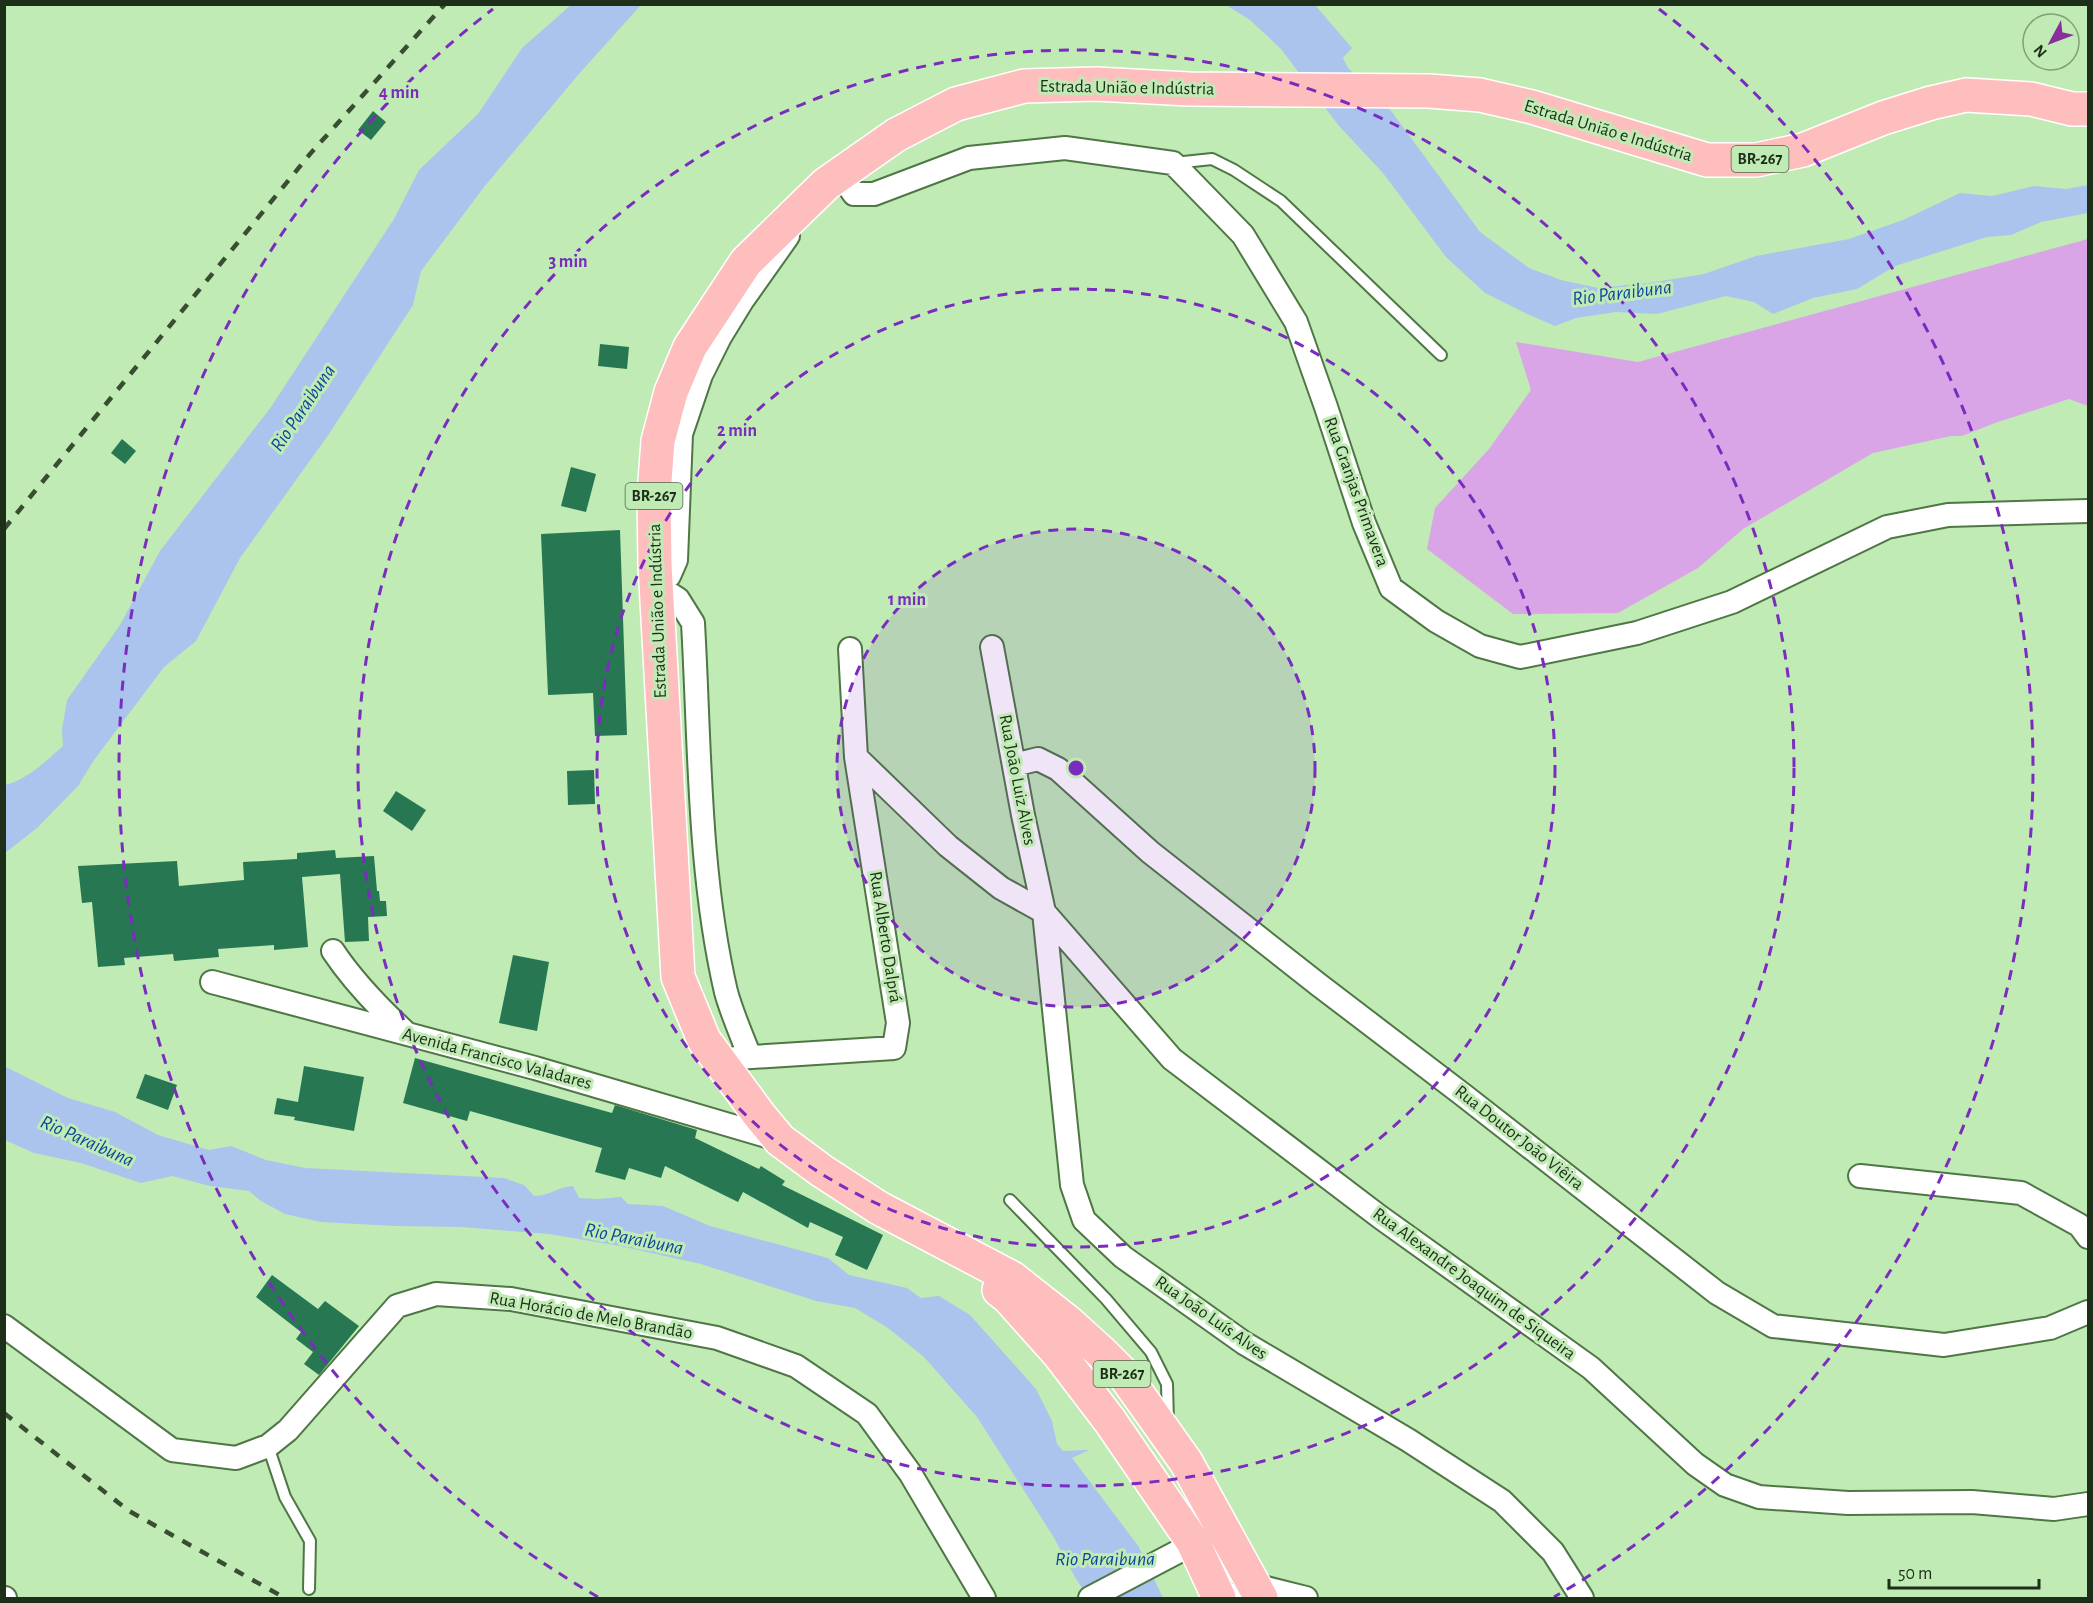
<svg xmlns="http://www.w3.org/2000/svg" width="2093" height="1603" font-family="'Alegreya Sans',sans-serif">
<rect width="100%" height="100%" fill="#c0ebb5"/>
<path fill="#d9a5e6" d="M2088,239v167l-19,-7 -74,24 -33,13h-11l-78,17 -130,76 -45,39 -80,45 -105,1 -86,-65 8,-41 54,-59 42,-59 -15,-48 122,20z"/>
<path fill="#aac4ed" d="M571,5h70l-63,70 -94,112 -63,84 -8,34 -84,129 -89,124 -44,83 -32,26 -70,93 -16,26 -41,42 -32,25v-68c22,-5 42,-25 58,-39l-1,-17 5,-29 53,-75 40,-74 111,-144 123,-188 25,-49 59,-56 44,-66z
M1226,5h89l37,43 -9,10 5,10 44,44 88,120 49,36 32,12 37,8 51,-5 55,-9 52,-18 93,-17 54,-19 57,-27 32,3 42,-10 32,3 22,-4v28l-47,9 -30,13 -24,2 -92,29 -38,23 -44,9 -40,16 -19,-12 -28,-6 -69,18 -41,-2 -40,6 -21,8 -28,-12 -42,-21 -39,-36 -63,-84 -44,-47 -58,-77 -31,-29z
M4,1066l64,32 47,14 43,23 51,15 22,-4 35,14 39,8 199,10 20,7 10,11c16,0 23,-9 39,-10l6,12 19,1 23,-2 7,7 35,2 47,20 118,32 21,17 58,13 14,10 18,-2 31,19 66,74 16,32 5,23 6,7 26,-1 -17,8 67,89 24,51h-74l-13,-19 -23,-43 -76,-119 -53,-60 -36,-29 -33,-20 -39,-7 -115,-37 -81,-18 -71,-12 -88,-7 -66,-1 -74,-4 -36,-8 -24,-13 -12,-10 -39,-5 -38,-10 -31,7 -60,-20 -47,-10 -29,-13z"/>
<path fill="#277752" d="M373,111l13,11 -15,18 -13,-10z
M600,344l29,3 -2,22 -29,-3z
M122,439l14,12 -11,13 -14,-11z
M571,467l25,7 -10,38 -25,-6z
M620,530l7,205 -32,1 -2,-43 -45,2 -7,-161z
M594,770l1,34 -27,1 -1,-34z
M396,791l30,19 -14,21 -29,-20z
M335,850l1,8 38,-2 3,35h2l1,10h6l1,15 -19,1 1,24 -24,1 -5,-68 -38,3 6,70 -34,3v-5l-56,4 1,8 -45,4 -1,-7 -49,4 1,7 -27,2 -6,-65 -10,1 -4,-37 99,-5 2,25 65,-6 -1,-18 54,-3v-6z
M513,955l36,7 -12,69 -38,-8z
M415,1058l197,55 3,-8 82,25 -2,8 64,31 2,-3 24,15 -3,4 101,50 -16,35 -32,-15 8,-18 -33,-15 -2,6 -65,-36 -5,10 -73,-36 -4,12 -32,-10 -4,12 -30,-8 7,-24 -132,-37 -3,10 -64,-18z
M304,1066l60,11 -10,54 -60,-11 1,-3 -21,-3 3,-16 21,4z
M145,1074l32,11 -9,25 -32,-12z
M272,1275l46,34 7,-8 34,25 -40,49 -15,-11 9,-12 -17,-13 5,-7 -45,-35z"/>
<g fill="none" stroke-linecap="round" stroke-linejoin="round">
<defs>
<path id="service" d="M1174,163l38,-4 22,11 47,31 160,154
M1010,1200l96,99 45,53 16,32 1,38
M268,1446l17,51 25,44 -1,48"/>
<path id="minor" d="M844,170l1,11 9,13h20l95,-36 96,-10 108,15 70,72 53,87 30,85 38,116 27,65 45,33 44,25 40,11 117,-24 95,-31 155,-75 61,-12 140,-4
M992,647l31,168 21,97 28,273 12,35 39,37 121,86 164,97 94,61 51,51 29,46
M856,757l92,89 53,42 43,24 128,147 208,158 211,151 104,96 30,21 34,12 89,6 124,-1 82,7 34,-5
M1014,765l24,-6 20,10 92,83 169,133 143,109 255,199 56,33 171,19 106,-17 38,-16
M333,951c20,30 45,56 72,81
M212,982l323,86 245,72
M750,1057c-8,-21 -18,-43 -24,-65 -28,-121 -26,-246 -33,-369l-15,-24 -22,-14 13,-9 7,-16 5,-126 20,-59 19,-38 22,-36 46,-65
M736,1058l158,-10 4,-25 -42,-266 -6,-108
M1860,1176l161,17 58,32 9,12
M4,1326l168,124 64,8 32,-12 20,-16 109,-124 39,-12 75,5 206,39 79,28 71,48 43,59 74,125
M4,1598h1
M1090,1598l116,-61
M1229,1598l25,-13 52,13"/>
<path id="trunk" d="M999,1290l9,7 51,57 51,67 83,121 26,56
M1261,1598l-75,-136 -61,-86 -24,-24 -32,-29 -57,-45 -133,-70 -57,-37 -42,-31 -20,-24 -56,-76 -26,-63 -23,-412 -1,-71 4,-53 13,-49 19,-45 56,-85 80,-78 70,-49 60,-31 68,-18 72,-2 93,5 240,2 51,4 52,12 175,53h49l47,-10 80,-32 48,-15 35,-8 65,4 41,10h16"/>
</defs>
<use href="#service" stroke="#4f7645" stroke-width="14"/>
<use href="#minor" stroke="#4f7645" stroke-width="26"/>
<use href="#trunk" stroke="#fff" stroke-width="36"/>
<use href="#service" stroke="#fff" stroke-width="10"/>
<use href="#minor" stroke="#fff" stroke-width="22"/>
<use href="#trunk" stroke="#febebe" stroke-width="33"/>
<path stroke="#384d32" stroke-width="4.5" stroke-dasharray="10 10" stroke-linecap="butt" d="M4,529l306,-375 135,-150
M4,1413l125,98 156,87"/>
</g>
<circle cx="1076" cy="768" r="239" fill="#7b2cbf" fill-opacity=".12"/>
<g fill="none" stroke="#7b2cbf" stroke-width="3" stroke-dasharray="10 8">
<circle cx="1076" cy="768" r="239"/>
<circle cx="1076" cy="768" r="479"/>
<circle cx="1076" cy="768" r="718"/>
<path d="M598 1597A957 957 0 0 1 493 9M1659 9A957 957 0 0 1 1554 1597"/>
</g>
<g text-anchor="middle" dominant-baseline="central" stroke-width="6" stroke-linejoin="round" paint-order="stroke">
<g fill="#c0ebb5" stroke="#4e6748" stroke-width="1.5">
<rect x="1731.5" y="146" width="57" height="26" rx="4.5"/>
<rect x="625.5" y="483" width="57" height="26" rx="4.5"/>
<rect x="1093.5" y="1361" width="57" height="26" rx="4.5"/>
</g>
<g font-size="16" font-weight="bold" fill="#1d2e19">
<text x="1760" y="159">BR-267</text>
<text x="654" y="496">BR-267</text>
<text x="1122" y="1374">BR-267</text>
</g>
<g font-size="18" fill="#1d2e19" stroke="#c0ebb5">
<text transform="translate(1127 88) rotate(1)">Estrada União e Indústria</text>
<text transform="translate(1608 131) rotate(17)">Estrada União e Indústria</text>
<text transform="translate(1356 492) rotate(70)">Rua Granjas Primavera</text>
<text transform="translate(658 611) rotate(-92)">Estrada União e Indústria</text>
<text transform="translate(1017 780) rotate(79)">Rua Joāo Luiz Alves</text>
<text transform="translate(885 937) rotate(81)">Rua Alberto Dalprá</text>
<text transform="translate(497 1059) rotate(15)">Avenida Francisco Valadares</text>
<text transform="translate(1519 1138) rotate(38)">Rua Doutor João Viêira</text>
<text transform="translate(1474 1284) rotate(36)">Rua Alexandre Joaquim de Siqueira</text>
<text transform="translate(591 1316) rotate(10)">Rua Horácio de Melo Brandão</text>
<text transform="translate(1211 1318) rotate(35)">Rua João Luís Alves</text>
</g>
<g font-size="20" font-style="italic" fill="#0b469e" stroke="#c0ebb5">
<text transform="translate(1622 293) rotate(-7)">Rio Paraibuna</text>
<text transform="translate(303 408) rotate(-56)">Rio Paraibuna</text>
<text transform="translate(87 1141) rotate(24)">Rio Paraibuna</text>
<text transform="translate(634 1239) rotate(11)">Rio Paraibuna</text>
<text x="1105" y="1559">Rio Paraibuna</text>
</g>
</g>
<circle cx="1076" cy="768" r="9" fill="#7b2cbf" stroke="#c0ebb5" stroke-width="3"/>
<g font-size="18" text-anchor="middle" font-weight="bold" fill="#7b2cbf" stroke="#c0ebb5" stroke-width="6" stroke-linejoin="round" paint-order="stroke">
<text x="399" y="98">4 min</text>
<text x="568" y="267">3 min</text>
<text x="737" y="436">2 min</text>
<text x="907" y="605">1 min</text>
</g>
<rect width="2093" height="1603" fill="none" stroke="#1d2e19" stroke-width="12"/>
<g transform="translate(2051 42) rotate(229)"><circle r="28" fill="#c0ebb5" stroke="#7f9f77" stroke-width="1.5"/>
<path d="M0-4.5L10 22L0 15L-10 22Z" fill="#882f9c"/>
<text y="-9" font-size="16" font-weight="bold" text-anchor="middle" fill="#1d2e19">N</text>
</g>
<path d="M1889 1579v9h150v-9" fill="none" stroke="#1d2e19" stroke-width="3"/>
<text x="1898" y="1579" font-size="18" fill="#1d2e19" stroke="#c0ebb5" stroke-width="4.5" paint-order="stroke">50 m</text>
</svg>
